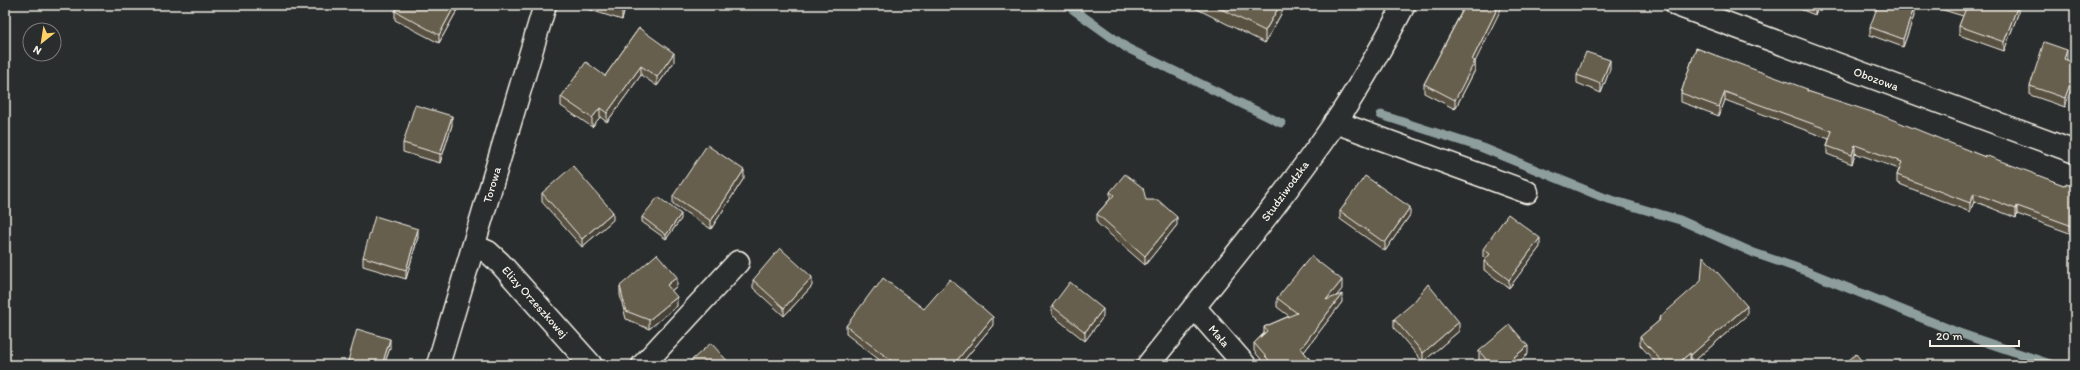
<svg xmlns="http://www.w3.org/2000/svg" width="2080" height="370" font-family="Itim,sans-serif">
<rect width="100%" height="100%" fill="#2a2d2e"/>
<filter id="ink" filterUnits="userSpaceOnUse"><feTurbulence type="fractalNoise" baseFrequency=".025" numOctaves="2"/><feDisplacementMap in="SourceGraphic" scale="8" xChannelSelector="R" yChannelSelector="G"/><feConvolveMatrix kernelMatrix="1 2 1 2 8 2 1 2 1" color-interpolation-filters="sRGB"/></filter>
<g filter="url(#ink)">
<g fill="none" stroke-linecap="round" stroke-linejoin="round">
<path stroke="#8d9e9c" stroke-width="9" d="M1067,5l60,43 154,75
M1381,115l102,33 122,50 75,22 74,33 52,18 153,62 94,32"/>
<defs>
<path id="minor" d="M1677,5l398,147
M1335,122l192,70
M474,246l14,6 12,11 91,102
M1194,307l51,58
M438,365l107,-360
M643,365l95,-103
M1148,365c63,-80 129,-158 187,-242 26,-38 48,-78 69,-118"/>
</defs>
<use href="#minor" stroke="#f4f1e8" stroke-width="25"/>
<use href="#minor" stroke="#2a2d2e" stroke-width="22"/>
</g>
<path fill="#585143" stroke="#f4f1e8" d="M460,5l-21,38 -44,-23v-9z
M584,5h42l-4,15 -38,-12z
M1189,5h97l-21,38z
M1464,5l11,57v8l-20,39 -31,-16v-9l37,-71v-3z
M1790,5h29l-4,10z
M1927,5h90l1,9 -14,37 -45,-16v-9l4,-10z
M1914,16l-11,31 -33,-12v-8z
M639,28l35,34 -17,24 -16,-11 -34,47 -7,-5 -8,10 -31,-21v-9l44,-21z
M1696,48l111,43 178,66 81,29 9,1v48l-58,-21 -1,4 -42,-17 -4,11 -73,-29v-8l2,-6 -44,-16 -3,11 -25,-10v-8l2,-7 -104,-39 -6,16 -38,-14v-9z
M2067,59l-2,48 -35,-12v-9z
M1610,69l-9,24 -24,-10v-8z
M452,125l-12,38 -37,-11v-9z
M744,178l-33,51 -38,-25v-8z
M1110,192l36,8 31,25 -32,40 -48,-42v-9l13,-15z
M542,193l71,27 -31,27 -40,-45z
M1340,211l70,4 -25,36 -45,-32z
M642,217l39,2 -15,20 -24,-17z
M418,237l-12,42 -43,-13v-9z
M1540,247l-31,41 -25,-18v-9l2,-2 -3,-2v-8z
M753,280l59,6 -28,30 -31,-28z
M620,286h57l-6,5 6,15 -28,23 -23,-10 -6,-24z
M876,288l48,21 69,16 -33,40h-74l-40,-31v-8z
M1342,289l-6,7 6,6 -38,50 10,13h-48l-12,-14v-8l10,-10v-6l25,-11 -12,-9v-9z
M1052,306l51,11 -18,24 -33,-26z
M1747,315l-56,49 -1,-2 -4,3h-28l-18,-20v-8l19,-16v-3z
M1394,319l65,12 -36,31 -29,-34z
M390,348l-6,17h-36v-4z
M1479,351l49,3 -10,8 2,3h-37l-4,-5z"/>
<path fill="#474237" stroke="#f4f1e8" d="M455,5h5l-21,38v-8z
M624,5h2l-4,15v-9z
M1280,5h6l-21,38v-12z
M1499,5h4l-28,57v8l-20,39v-9l17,-40z
M1816,5h3l-4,10v-9z
M2018,5v9l-14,37v-9z
M1914,8v8l-11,31v-8z
M2067,50v9l-3,9v-9z
M674,53v9l-17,24v-9z
M1610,60v9l-9,24v-9z
M641,66v9l-34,47v-9z
M2075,70v8l-10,29v-9z
M1725,92v8l-6,16v-9z
M600,108v9l-8,10v-9z
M452,116v9l-12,38v-9z
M1855,145v8l-3,11v-9z
M744,170v8l-33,51v-8z
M1974,193v8l-4,11v-9z
M2017,206v8l-1,4v-9z
M1410,207v8l-25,36v-8z
M613,212v8l-31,27v-8z
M681,214v5l-15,20v-4z
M1177,217v8l-32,40v-9z
M418,229v8l-12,42v-9z
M1540,238v9l-31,41v-8z
M677,277v9l-10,8v-9z
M812,277v9l-28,30v-8z
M1342,280v9l-16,20v-9z
M1342,294v8l-41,54v-8z
M677,297v9l-28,23v-9z
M1747,306v9l-56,49v-9z
M1103,309v8l-18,24v-9z
M993,317v8l-33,40h-7z
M1459,322v9l-36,31v-9z
M390,339v9l-6,17h-2z
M1528,346v8l-13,11 -1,-8z
M1690,353v9l-4,3h-10z"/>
<path fill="#665e4e" stroke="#f4f1e8" d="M399,5h56l-16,30 -44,-24z
M602,5h22l-2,6z
M1213,5h67l-15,26z
M1464,5h35l-27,55 3,1 -20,39 -31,-16 39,-74h-2z
M1878,5h29l7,3 -11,31 -33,-12z
M1956,5h62l-14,37 -45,-16 7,-18z
M639,28l35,25 -17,24 -16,-11 -34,47 -7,-5 -8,10 -31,-21 25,-35 19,14z
M2044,42l23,8 -3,9 11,4v7l-10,28 -35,-12z
M1696,48l111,41v2l74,24 104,42v-2l81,31v-2l9,3v40l-58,-21 -1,3 -42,-16 -4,10 -73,-28 5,-13 -47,-17 -3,10 -25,-9 5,-15 -107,-39 -6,15 -38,-14z
M1586,52l24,8 -9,24 -24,-9z
M415,105l37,11 -12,38 -37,-11z
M707,145l37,25 -33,51 -38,-25z
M573,166l40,46 -31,27 -40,-46z
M1125,174l18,14 3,12h12l19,17 -32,39 -48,-42 17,-19 -4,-3z
M1365,176l45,31 -25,36 -45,-32z
M658,197l23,17 -15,21 -24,-18z
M1508,214l32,24 -31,42 -25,-19 6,-7 -7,-5z
M375,216l43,13 -12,41 -43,-13z
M780,248l32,29 -28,31 -31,-28z
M657,254l20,23 -10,8 10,12 -28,23 -23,-9 -6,-25z
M1311,256l31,24 -16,20 16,-6 -41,54 13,17h-41l-19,-22 13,-12 -3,-4 33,-14 -20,-15z
M1703,256l44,50 -56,49 -1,-2 -14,12h-11l-25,-28 20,-17 -1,-2 42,-37z
M883,278l41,31 26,-30 43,38 -40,48h-56l-51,-39 29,-39 1,1z
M1070,282l33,27 -18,23 -33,-26z
M1428,284l31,38 -36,31 -29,-34 19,-16z
M1510,325l18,21 -14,11 6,8h-29l-12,-14z
M357,329l33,10 -8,26h-21l-13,-4z
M711,343l20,22h-45z
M1856,354l9,11h-22z"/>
</g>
<g text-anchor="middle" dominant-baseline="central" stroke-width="3.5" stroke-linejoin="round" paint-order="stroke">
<g font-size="12" fill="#f4f1e8" stroke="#2a2d2e">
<text transform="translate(1876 79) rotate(20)">Obozowa</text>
<text transform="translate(492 185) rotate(-74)">Torowa</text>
<text transform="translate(1285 191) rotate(-54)">Studziwodzka</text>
<text transform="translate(535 302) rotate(48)">Elizy Orzeszkowej</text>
<text transform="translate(1219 336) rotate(49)">Mała</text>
</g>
</g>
<rect width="2080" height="370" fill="none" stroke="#2a2d2e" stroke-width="20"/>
<rect x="10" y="10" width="2060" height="350" fill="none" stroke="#f4f1e8" stroke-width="1.5" filter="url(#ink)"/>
<g transform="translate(42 42) rotate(210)"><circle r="19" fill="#2a2d2e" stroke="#7b7b78"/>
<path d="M0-3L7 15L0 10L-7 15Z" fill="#ffd166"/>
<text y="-6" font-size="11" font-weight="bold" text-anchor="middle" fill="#f4f1e8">N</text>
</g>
<path d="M1930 340v6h89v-6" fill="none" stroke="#f4f1e8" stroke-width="2"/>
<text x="1936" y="340" font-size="12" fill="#f4f1e8" stroke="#2a2d2e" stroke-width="3" paint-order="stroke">20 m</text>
</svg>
